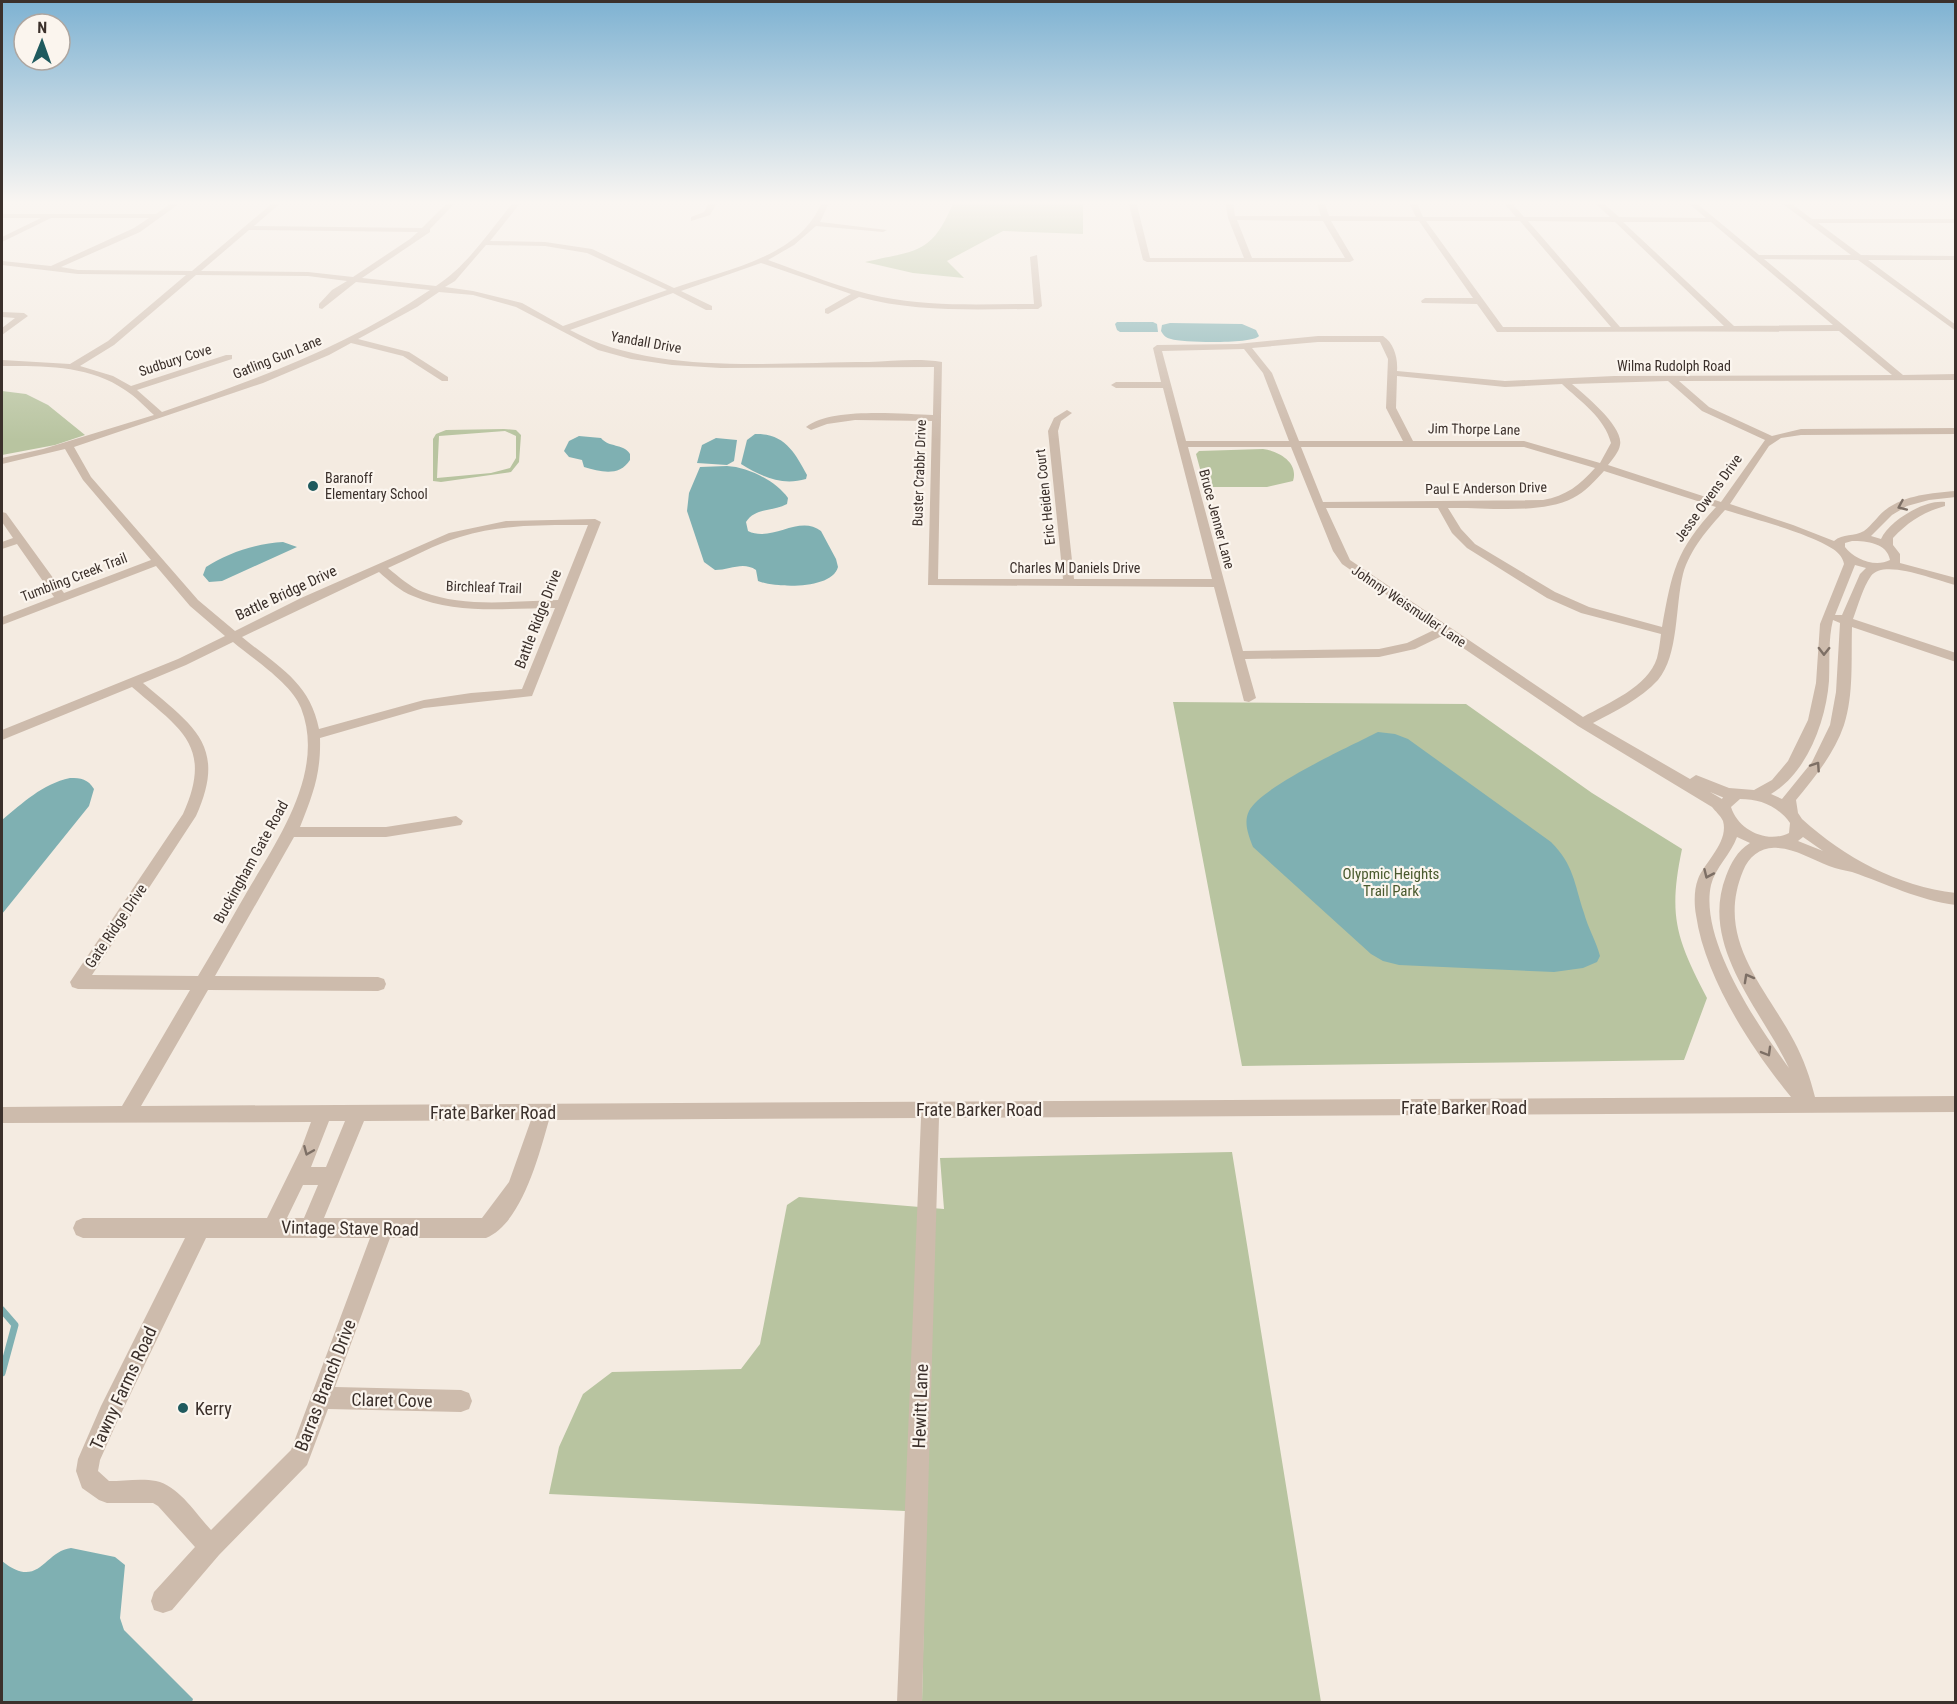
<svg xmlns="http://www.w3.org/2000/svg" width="1957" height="1704" font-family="'Roboto Condensed',sans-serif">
<rect width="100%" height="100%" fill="#f4ebe1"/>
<path fill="#b8c4a0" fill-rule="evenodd" d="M954,201h129v33l-80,-3 -56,30 17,17 -51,-5 -48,-11c52,-12 67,-7 89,-61z
M2,391l24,3 22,11 37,30 -30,10 -53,10z
M504,429l12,1 5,5 -2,27 -8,10 -70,10 -8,-1v-42l3,-5 10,-4zM505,431l11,5v22l-6,10 -19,5 -54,5 2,-42z
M1263,449c15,2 36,13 30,32l-26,6h-62l-9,-33 3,-3z
M1173,702l293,2 126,89 90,56c-14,67 -6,89 25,149l-23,62 -442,6z
M1232,1152l89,550h-399l4,-190 -377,-18 10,-47 24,-53 29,-22 129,-3 19,-25 27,-139 12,-8 145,12 -4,-51z"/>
<path fill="#7fb0b2" d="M1117,322h36l4,2 1,8h-38l-3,-2 -2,-6z
M1170,323l72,1 14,6 3,6c-6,8 -75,7 -88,3 -5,-1 -7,-3 -10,-8l1,-6z
M755,434c30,-1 40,19 52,41l-1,4c-24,7 -44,-2 -65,-15l6,-24z
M579,436l22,2c8,10 22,5 29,16v6c-11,17 -29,12 -46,7l-2,-7 -13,-3 -5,-6 5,-10z
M716,438l21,2 -3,21 -7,4 -30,-2 5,-18z
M727,466c21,1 49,15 61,32l-1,6c-14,8 -31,3 -41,18l2,9c24,12 51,-17 73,0l15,28 2,8c-6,23 -63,21 -80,14l-2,-11c-13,-9 -26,0 -41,0l-11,-8 -17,-51 2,-18 11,-26z
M283,542l14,5 -75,34 -13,1 -6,-7 3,-8c21,-14 52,-24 77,-25z
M1378,732l17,2 13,5 143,103c23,23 23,41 33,71 4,15 12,28 16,43l-3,6 -14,6 -29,4 -155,-7 -16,-4 -12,-7 -118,-107c-4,-11 -10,-24 -4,-36 13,-25 100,-64 129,-79z
M70,778c11,0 18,1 24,11l-5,17 -87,108v-94c21,-17 40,-36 68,-42z
M71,1548l44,9 10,8 -5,53 4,12 69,69 -1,3h-190v-141c37,30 42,-10 69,-13z"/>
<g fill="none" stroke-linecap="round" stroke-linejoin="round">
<path stroke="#7fb0b2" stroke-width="7" d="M2,1310l13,15 -13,48"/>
<path fill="#cdbbac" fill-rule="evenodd" d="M174,201h9l-43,31 -79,35 17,3 114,1 83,-70h8l-29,25 168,2 27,-27h8l-27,28v3l-68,46 74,8c32,-21 54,-55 78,-85h8l-32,40 55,1 47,7 82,39c50,-18 128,-31 148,-87h8l-10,21 67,8 -4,2 -67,-6 -22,19 -26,15c37,13 75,29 114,37 49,10 101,7 152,7l-4,-47 7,-2 5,51 -4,3c-59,0 -121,4 -179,-12l-31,17 -3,-1v-4l26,-15 -90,-31 -80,28 31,15v4h-6l-33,-17 -103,37c84,46 205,32 299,32 23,-1 50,-4 73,0l-4,217h125l-15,-148 6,-13 13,-8 5,3 -11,8 -3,10 16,148h138l-49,-191h-47l-5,-3 5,-3h45l-8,-34 4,-3 80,-1 81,-8h65c11,7 15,22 14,35l108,10 109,-5 278,-1 -53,-44 -342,1 -20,-28 -55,-1 -1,-2 4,-3h48l-54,-77h-88l23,39 -4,2h-203l-4,-2 -15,-59h8l14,57h94l-16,-40 -3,-17h8l2,15h86l-5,-15h8l5,15 87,1 -8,-16h8l7,16h93l-14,-16h8l14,16h86l-17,-16h8l18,16 87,1 -20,-17h8l65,54h92l-72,-54h9l24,18h144v4h-138l43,32 95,1v4h-88l88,65v6l-98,-71 -94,-1 139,116 53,-1v6l-277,1 30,26 63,29 29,-7 155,-1v6l-155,1 -20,3 -12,8 -39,58 63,21 41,16c9,-8 20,-4 30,-10 8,-6 13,-14 20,-20 20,-16 47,-18 72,-20v6l-27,3 -22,6 -15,9 -21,21 10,3c8,-18 44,-40 64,-37v4c-22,6 -37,16 -52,32v7l7,9v9l56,15v7c-19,-4 -72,-27 -85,-9 -8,11 -13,30 -18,43l103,34v9l-104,-35c-1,32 2,67 -8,98 -10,29 -29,52 -48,75l2,13 4,6c43,39 95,67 154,74v12c-38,-5 -69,-21 -104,-33 -8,-2 -15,-3 -23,-6 -16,-6 -33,-17 -51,-18 -16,-2 -29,8 -35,23 -28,68 21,114 51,170 10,19 16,36 21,56l141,-1v16l-1017,6 -17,584h-25l24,-584 -372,2c-10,35 -27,103 -63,118h-96l-55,149 126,3 8,3 3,8 -3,8 -8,3 -133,-3 -21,56 -88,90 -47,55 -9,3 -9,-3 -3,-9 3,-9 41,-45 -37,-41 -5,-3h-46l-8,-3 -17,-12 -6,-17 2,-12 23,-53 84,-168h-102l-7,-3 -3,-7 3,-7 7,-3h184l34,-69 10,-27 -309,1v-16l120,-1 68,-116 -112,-1 -6,-2 -2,-5 113,-168c31,-69 -3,-85 -51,-127l-130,53v-10l176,-71 47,-23 -35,-30 -34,-40 -154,59v-8l52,-20 -37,-53 -15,5v-7l11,-4 -11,-16v-10l4,1 58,80 87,-33 -68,-80 -18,-31 -63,15v-6l41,-9 111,-34c-10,-9 -18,-18 -29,-25 -36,-25 -81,-24 -123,-24v-6l68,4 38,-23 78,-66 -108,-1 -76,-9v-4l49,5 83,-38 15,-10h-98l-49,24v-5l39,-19h-39v-4h154zM1237,220l86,1 22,37h-93zM1426,221h94l91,106h-108zM1528,221l87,1 109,104 -104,1zM1623,222h88l122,103 -99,1zM249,230l169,2 -8,7 -57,38 -45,-5 -107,-1zM486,245l59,1 42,7 80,37 -104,36 -41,-23 -49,-12 -28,-4 10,-6zM196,275l112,1 39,5 -15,9 -13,14v4l3,1 34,-27 74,8c-82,56 -175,90 -268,122l-25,-22 95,-31v-4h-6l-95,31 -18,-10 -33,-10 34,-21zM439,292l34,3 43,12 82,43 33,9 41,6 49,3 213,-1 -1,48c-32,-1 -102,-8 -127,12l5,3 16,-6 28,-4 77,1 -4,164 286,2 30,114 5,1 7,-4 -11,-39 134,-2 36,-8 29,-14 134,91 134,81c3,4 9,9 11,14 6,21 -18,41 -25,58 -4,10 -4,25 -2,36 9,63 55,133 95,182l-1650,9 67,-116 170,1 6,-2 2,-5 -2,-5 -6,-2 -163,-1 79,-139h92l75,-12 2,-4 -7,-5 -70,11h-86c13,-33 21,-53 20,-89l104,-30 108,-12 69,-174 -6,-3 -89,2 -57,12 -148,65 -66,33 -37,-31 -107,-123 -17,-30 189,-64 66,-28 22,-12 52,13 39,25h6v-4l-39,-25 -51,-13 59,-32zM1318,342h62l8,17 -2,49 17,33h-104l-27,-68 -20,-25zM1244,349l19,24 26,68h-103l-24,-90zM1397,376l108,11 57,-3c18,17 43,34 49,59l-11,20 -76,-22h-111l-17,-33zM1668,381l34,30 63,29 -44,62 -113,-37c4,-5 11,-13 12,-20 4,-18 -35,-50 -48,-61zM1188,447h103l42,104 9,13 94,65 -29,14 -28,6 -136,2zM1301,447h223l71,21c-15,17 -29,28 -52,32l-220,2zM1604,471l112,36c-40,43 -44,64 -54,120l-73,-20 -34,-15 -80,-48 -14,-15 -13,-21c36,-1 93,7 125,-10 12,-6 22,-17 31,-27zM1326,508h112l14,25 15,15 80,50 34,15 80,21c-1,8 -2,16 -4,24 -9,29 -49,45 -74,59l-233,-157zM1725,510c32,10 81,22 108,39 6,4 10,9 11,15l-24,60 -4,59 -8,37 -20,41 -16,19 -18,10 -25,-2 -33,-13 -6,4 -97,-56c22,-12 48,-24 65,-43 21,-25 17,-74 25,-106 7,-25 25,-45 42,-64zM588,525l-30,75c-44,1 -93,8 -135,-8 -13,-5 -24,-15 -35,-24 23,-10 47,-24 72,-31 41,-13 85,-12 128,-12zM1852,541c15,0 35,2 38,19 -15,8 -36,-1 -45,-13v-4zM1855,565l11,3 -6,6 -18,41h-7zM379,572c10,9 21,19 34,24 44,19 95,12 142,12l-33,81 -51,4 -47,7 -105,29c-9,-47 -42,-63 -77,-92zM1833,620l7,3 -4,69 -6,33 -18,37 -30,37 -11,-5c36,-21 55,-73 58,-113 1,-21 -1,-41 4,-61zM233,642c20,17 58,41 68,66 24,61 -20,127 -50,177 -18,31 -35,61 -53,91l-106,-1 104,-159c32,-71 -3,-90 -53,-133l43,-18zM1710,792l12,5h1l-1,2zM1740,799c20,0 38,7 50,24l-1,10c-22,11 -51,-3 -58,-26zM1737,837l13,6c-13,8 -19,20 -24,33 -27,70 35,133 63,192 -31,-42 -90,-128 -78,-183 4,-17 20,-31 26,-48zM1803,837l20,14 -25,-10zM531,1120l-22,62 -27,36h-158l40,-97zM329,1121h16l-19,46h-15zM303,1185h15l-14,33h-17zM206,1238h164l-79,212 -80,80c-15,-16 -32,-44 -55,-49 -14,-3 -33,0 -47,0l-11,-10 2,-11 17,-38z
M710,201h8l-8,14 -19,6v-4l13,-5z
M2,312l22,1 4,3 -26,19v-7l13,-10 -13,-1z"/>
</g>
<defs><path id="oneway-chevron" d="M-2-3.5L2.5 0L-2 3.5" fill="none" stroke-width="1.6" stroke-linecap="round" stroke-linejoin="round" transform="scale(1.5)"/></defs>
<g stroke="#7d6f65">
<use href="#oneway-chevron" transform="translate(1902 506) rotate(156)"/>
<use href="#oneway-chevron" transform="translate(1824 651) rotate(91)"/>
<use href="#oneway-chevron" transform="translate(1816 766) rotate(-56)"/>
<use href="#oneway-chevron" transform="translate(1708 874) rotate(114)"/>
<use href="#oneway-chevron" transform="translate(1748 978) rotate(-119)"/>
<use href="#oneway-chevron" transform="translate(1767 1052) rotate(60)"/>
<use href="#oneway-chevron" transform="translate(308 1151) rotate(113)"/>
</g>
<linearGradient id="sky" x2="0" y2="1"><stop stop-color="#7eb2d2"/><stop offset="0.46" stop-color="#faf6f2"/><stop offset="1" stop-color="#faf6f2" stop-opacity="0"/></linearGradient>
<rect width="1957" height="440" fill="url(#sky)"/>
<g fill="#1f5a5e" stroke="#fbf5ee" stroke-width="2">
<circle cx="313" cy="486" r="6"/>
<circle cx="183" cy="1408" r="6"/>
</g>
<g text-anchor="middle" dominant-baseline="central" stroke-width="4.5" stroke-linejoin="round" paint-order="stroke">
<g font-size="14" fill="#3b302b" stroke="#fbf5ee">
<text transform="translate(646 342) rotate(10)">Yandall Drive</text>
<text transform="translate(277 357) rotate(-22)">Gatling Gun Lane</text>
<text transform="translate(175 360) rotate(-18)">Sudbury Cove</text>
<text x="1674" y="366">Wilma Rudolph Road</text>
<text transform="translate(1474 429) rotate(1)">Jim Thorpe Lane</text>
<text transform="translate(919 473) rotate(-88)">Buster Crabbr Drive</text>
<text transform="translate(1486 488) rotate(-1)">Paul E Anderson Drive</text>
<text transform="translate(1045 497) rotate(-96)">Eric Heiden Court</text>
<text transform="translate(1708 498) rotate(-54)">Jesse Owens Drive</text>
<text transform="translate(1217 519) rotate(75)">Bruce Jenner Lane</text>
<text x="1075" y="568">Charles M Daniels Drive</text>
<text transform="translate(74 577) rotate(-21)">Tumbling Creek Trail</text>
<text transform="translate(484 587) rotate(2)">Birchleaf Trail</text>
<text transform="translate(1409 606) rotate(34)">Johnny Weismuller Lane</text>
</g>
<g font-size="14" fill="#3b302b" stroke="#fbf5ee" text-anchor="start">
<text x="325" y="478">Baranoff<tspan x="325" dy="16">Elementary School</tspan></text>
</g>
<g font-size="15" fill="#3b302b" stroke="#fbf5ee">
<text transform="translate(286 593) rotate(-25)">Battle Bridge Drive</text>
<text transform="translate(538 619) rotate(-69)">Battle Ridge Drive</text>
<text transform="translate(251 862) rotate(-61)">Buckingham Gate Road</text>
<text transform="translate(116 926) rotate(-56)">Gate Ridge Drive</text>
</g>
<g font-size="15" fill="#4a5a2e" stroke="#fbf5ee">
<text x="1391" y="874">Olypmic Heights<tspan x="1391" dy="17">Trail Park</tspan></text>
</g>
<g font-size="18" fill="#3b302b" stroke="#fbf5ee">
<text x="1464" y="1107">Frate Barker Road</text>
<text x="979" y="1109">Frate Barker Road</text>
<text x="493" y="1112">Frate Barker Road</text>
<text transform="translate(350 1228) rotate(1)">Vintage Stave Road</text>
<text transform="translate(325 1385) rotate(-69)">Barras Branch Drive</text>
<text transform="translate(123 1388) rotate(-65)">Tawny Farms Road</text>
<text transform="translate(392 1400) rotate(1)">Claret Cove</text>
<text transform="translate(920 1406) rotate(-88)">Hewitt Lane</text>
</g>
<g font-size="18" fill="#3b302b" stroke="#fbf5ee" text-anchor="start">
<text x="195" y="1408">Kerry</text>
</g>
</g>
<rect width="1957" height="1704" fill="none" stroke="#3b302b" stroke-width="6"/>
<g transform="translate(42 42) rotate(1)"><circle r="28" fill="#fbf5ee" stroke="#aea6a0" stroke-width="1.5"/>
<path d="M0-4.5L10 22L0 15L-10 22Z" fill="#1f5a5e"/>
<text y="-9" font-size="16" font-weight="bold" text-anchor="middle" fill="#3b302b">N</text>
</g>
</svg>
